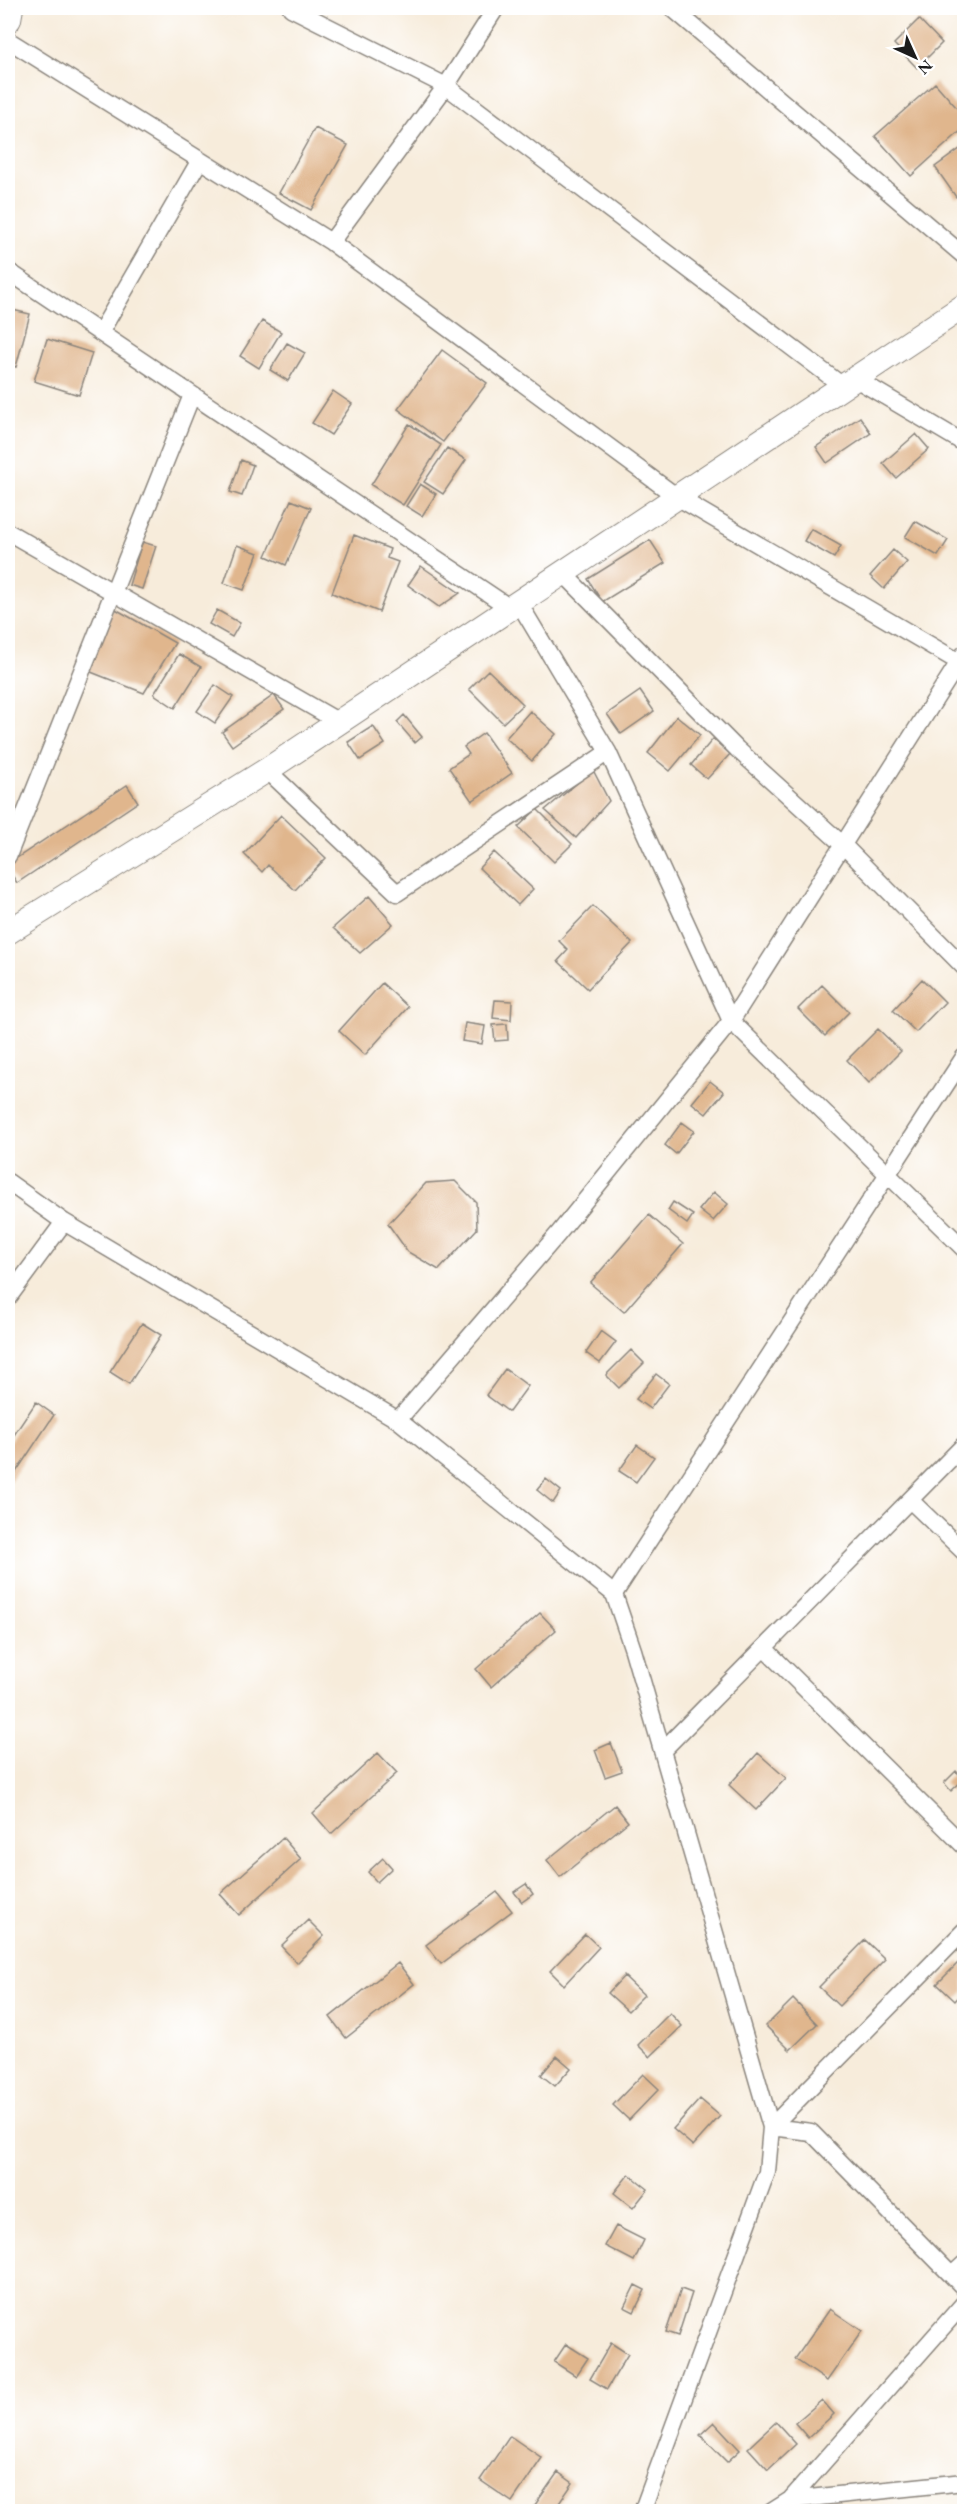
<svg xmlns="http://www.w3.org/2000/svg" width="972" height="2519" font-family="'EB Garamond',serif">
<rect width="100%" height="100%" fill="#fff"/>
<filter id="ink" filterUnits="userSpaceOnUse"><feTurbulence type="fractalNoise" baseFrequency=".0167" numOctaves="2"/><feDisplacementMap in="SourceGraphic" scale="12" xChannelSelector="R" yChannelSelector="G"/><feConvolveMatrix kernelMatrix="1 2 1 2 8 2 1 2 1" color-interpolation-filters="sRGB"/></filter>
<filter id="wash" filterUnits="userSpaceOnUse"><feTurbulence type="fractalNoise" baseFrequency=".008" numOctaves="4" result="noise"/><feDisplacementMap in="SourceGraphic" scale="24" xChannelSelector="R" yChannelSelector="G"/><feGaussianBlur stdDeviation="1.35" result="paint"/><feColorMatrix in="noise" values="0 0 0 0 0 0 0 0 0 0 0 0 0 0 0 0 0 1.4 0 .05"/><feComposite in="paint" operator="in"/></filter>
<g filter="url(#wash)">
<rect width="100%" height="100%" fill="#f7ecdb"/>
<g id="blocks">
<path fill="#e0b68d" d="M919,19l23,24 -25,25 -23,-24z
M935,83l29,33v12l-53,48 -36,-40z
M315,128l33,17 -37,65 -32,-17z
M964,146v45l-8,6 -21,-30z
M8,309l22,5 -14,53 -8,-2z
M262,321l19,11 -22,36 -19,-12z
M47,339l45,14 -13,42 -45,-14z
M287,343l18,10 -17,28 -18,-11z
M442,350l45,33 -44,59 -45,-33z
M333,391l19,13 -21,31 -19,-12z
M860,417l11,16 -44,30 -11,-16z
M409,424l32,21 -38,60 -32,-20z
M916,434l13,15 -33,29 -13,-15z
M447,448l19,12 -23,34 -19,-12z
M241,460l12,5 -11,31 -12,-4z
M420,484l16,10 -14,22 -16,-10z
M291,500l20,8 -25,57 -20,-9z
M915,521l33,19 -10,16 -33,-19z
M811,529l30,17 -7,12 -30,-17z
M354,535l36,14 -3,9 11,4 -19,50 -47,-19z
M650,540l15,23 -63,39 -14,-23z
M142,542l14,4 -14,43 -13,-4z
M237,545l21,8 -14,37 -20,-7z
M893,550l14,12 -23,27 -14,-13z
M421,566l39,27 -21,14 -31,-22z
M112,607l63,36 -31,50 -58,-23z
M217,610l23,13 -8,14 -23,-13z
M179,654l22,13 -26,41 -21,-14z
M488,670l35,34 -20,19 -34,-34z
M215,685l18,12 -18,26 -18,-12z
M640,691l14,20 -33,23 -14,-20z
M274,695l10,14 -52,37 -10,-14z
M530,711l26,23 -24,27 -26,-23z
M404,715l18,22 -7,6 -18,-21z
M677,716l23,19 -30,36 -22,-18z
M373,726l12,18 -25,16 -12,-18z
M484,733l28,40 -40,28 -23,-33 20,-14 -5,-7z
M713,739l17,15 -23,25 -16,-14z
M593,770l16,31 -33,37 -31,-28z
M127,785l11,17 -121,81 -9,-14v-5z
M537,809l35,35 -18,18 -36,-35z
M281,815l45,43 -31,32 -27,-25 -6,7 -18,-18z
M494,852l39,37 -15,16 -39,-37z
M369,896l24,28 -33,29 -27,-25z
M593,906l39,37 -44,46 -30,-28 10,-11 -9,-9z
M922,979l23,23 -29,30 -23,-22z
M382,983l26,24 -43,48 -26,-24z
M822,985l27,27 -24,24 -27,-27z
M495,1000l17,1 -1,19 -18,-2z
M465,1023l20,3 -3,18 -20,-3z
M507,1024l1,16 -13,1 -2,-16z
M878,1029l23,22 -32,32 -22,-23z
M710,1081l14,11 -18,22 -14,-11z
M682,1122l12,9 -18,23 -11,-9z
M455,1181l21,21 1,27 -38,41 -31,-18 -20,-28 38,-41z
M714,1192l14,12 -15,17 -14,-11z
M673,1202l20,13 -6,9 -19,-14z
M649,1215l34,29 -59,68 -34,-29z
M142,1323l19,12 -32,49 -19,-12z
M601,1331l15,11 -16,21 -14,-10z
M631,1350l13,13 -25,25 -13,-13z
M505,1369l23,17 -19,26 -23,-17z
M656,1374l13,10 -19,25 -14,-10z
M36,1402l18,13 -46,69v-40z
M637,1445l17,12 -18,25 -17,-11z
M546,1479l15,12 -8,12 -16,-13z
M540,1613l16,17 -65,57 -15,-18z
M611,1743l11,28 -17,6 -10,-27z
M378,1753l19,20 -66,61 -18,-21z
M758,1753l28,25 -30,32 -27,-25z
M956,1771l8,8 -13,12 -7,-8z
M615,1805l13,17 -68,55 -13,-17z
M283,1838l18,21 -62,56 -19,-21z
M383,1858l9,10 -15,14 -9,-10z
M526,1884l7,10 -11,8 -8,-10z
M497,1892l15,19 -71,53 -15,-19z
M308,1920l16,16 -27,27 -16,-17z
M585,1934l14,13 -35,38 -14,-14z
M865,1940l20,19 -46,47 -20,-19z
M959,1962l5,5v24l-9,10 -18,-17z
M398,1963l16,21 -68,54 -16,-21z
M624,1976l20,19 -16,16 -20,-18z
M793,1999l24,25 -27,26 -24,-24z
M670,2013l12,13 -32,31 -12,-12z
M557,2056l14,12 -16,18 -14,-11z
M643,2074l16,15 -30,31 -16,-15z
M700,2099l20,17 -27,30 -20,-17z
M629,2174l19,15 -15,19 -19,-15z
M616,2226l28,14 -10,21 -29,-15z
M635,2285l10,5 -11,22 -10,-5z
M681,2289l11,4 -14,43 -12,-4z
M830,2309l32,22 -35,50 -32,-22z
M611,2343l17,11 -21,35 -17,-10z
M566,2344l22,14 -12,18 -22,-14z
M822,2400l12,14 -26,24 -13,-15z
M714,2422l26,28 -13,12 -27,-27z
M776,2422l20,22 -28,26 -20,-22z
M510,2436l32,22 -30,44 -32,-22z
M558,2472l15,11 -20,29h-23z"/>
</g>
</g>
<g filter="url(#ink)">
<use href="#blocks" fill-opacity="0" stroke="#8a847c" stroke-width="1.5"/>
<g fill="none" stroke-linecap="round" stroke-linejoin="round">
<defs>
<path id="street" d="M291,8l155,78 398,301
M672,8l292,248
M8,40l323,202 346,255 282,165 5,6
M331,242l115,-156 50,-78
M8,271l502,337
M100,333l100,-173
M856,379l108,64
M8,532l331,190
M563,573l174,176 106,96 121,122
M519,603l89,149 123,269 233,228
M267,770l130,123 211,-141
M8,856l184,-461
M8,1182l56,40 334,198
M8,1298l56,-76
M910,1500l54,52
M614,1594l350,-537
M764,1648l200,198
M662,1751l302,-306
M771,2127l193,-196
M771,2127l40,5 153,156
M952,2275l12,-11
M790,2500l174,-18
M642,2512l125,-340 4,-45 -138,-477 -19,-56 -216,-174 160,-186 173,-213 233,-367
M771,2512l19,-12 174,-197"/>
<path id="secondary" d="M8,932l259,-162 697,-464"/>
<path id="primary" d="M8,19l2,-11"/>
</defs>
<use href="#street" stroke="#8a847c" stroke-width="19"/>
<use href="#secondary" stroke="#8a847c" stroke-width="26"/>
<use href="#primary" stroke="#8a847c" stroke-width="28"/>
<use href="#street" stroke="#fff" stroke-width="16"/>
<use href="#secondary" stroke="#fff" stroke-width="24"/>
<use href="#primary" stroke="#fff" stroke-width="26"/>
</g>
</g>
<rect width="972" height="2519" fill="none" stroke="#fff" stroke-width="30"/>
<g transform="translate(915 57) rotate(135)" stroke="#ffffff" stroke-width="4.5" paint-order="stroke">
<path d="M0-4.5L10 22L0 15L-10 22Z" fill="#1c1c1c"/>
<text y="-9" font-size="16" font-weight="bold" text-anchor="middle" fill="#1c1c1c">N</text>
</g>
</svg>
